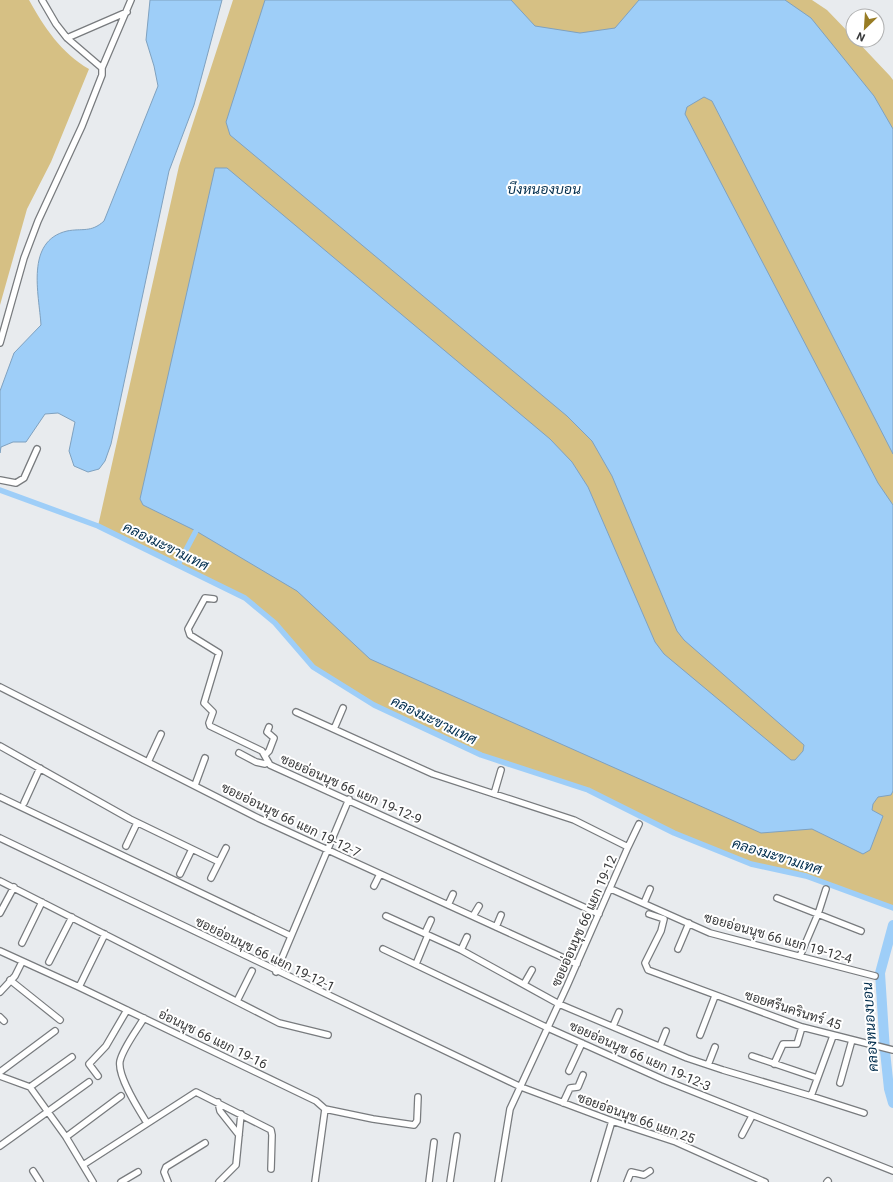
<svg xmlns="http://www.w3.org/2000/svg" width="893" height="1182" font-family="Roboto,Sarabun,sans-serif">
<rect width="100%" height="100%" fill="#e8ebee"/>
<path fill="#d6c084" d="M0,0h29c15,27 32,53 60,69l-38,93 -24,47 -27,96z
M233,0h579l15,10 26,27v3h3l34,36 3,4v828l-87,-32 -55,-12 -77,-31 -86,-43 -107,-35 -107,-50 -61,-38 -38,-44 -30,-25 -147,-72 81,-360z"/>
<path fill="#9ecef8" stroke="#7fa1bf" d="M150,0h72l-28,105 -25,66 -58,273 -6,17 -6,8 -11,3 -14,-6 -5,-15 6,-29 -17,-9 -13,1 -19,28h-13l-12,5 -1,6v-62l14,-38 27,-28c-2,-31 -16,-84 26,-94 15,-3 24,2 37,-10l54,-135 -4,-20 -8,-26z
M265,0h246l24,26 45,7 35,-5 24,-28h146l26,18 63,78 19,33v325l-181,-353 -8,-4 -17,10 -2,7 193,369 15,22v286l-2,4 -13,2 -5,7 -1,6 11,6 -13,34 -7,4 -51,-25 -51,4 -391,-174 -73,-68 -101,-60 -53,-26 -3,-6 75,-331h12l323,271 22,23 16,25 67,155 9,12 127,106h4l8,-9 1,-6 -120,-105 -7,-9 -65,-155 -20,-35 -25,-25 -337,-281 -4,-13z"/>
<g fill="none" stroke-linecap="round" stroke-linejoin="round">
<path stroke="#9ecef8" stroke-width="5.5" d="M0,490l98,36 147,72 30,25 38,44 61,38 107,50 107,35 86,43 77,31 55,12 87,32
M178,565l18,-34"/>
<path stroke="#9ecef8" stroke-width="10" d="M893,925l-13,48 5,78 4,38 4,14"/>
<defs>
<path id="minor" d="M42,0l14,24 11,14 35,30
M67,38l60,-26
M0,343l24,-85 14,-37 44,-95 20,-51v-7l29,-68
M0,480l16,3 8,-5 13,-29
M214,599l-9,-1 -17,31 2,6 29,18 -15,50 9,9 -4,11 1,3 52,25 8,14 329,149
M0,687l258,131 319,146
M296,712l137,62 141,46 54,27 -61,139 -57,123 -12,73
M334,729l9,-21
M0,746l130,73 89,43
M239,753l17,9 9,2 2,-2
M265,755l4,-4 5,-13 -7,-6 2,-5
M148,762l13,-28
M195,785l10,-27
M494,794l7,-24
M0,797l291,139
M24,803l16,-35
M0,838l521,249 91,34 64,21 89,40
M126,846l11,-23
M628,847l11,-23
M180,874l12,-25
M211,878l15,-30
M0,881l279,142 49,12
M374,886l6,-12
M611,889l99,44 165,43
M777,898l84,33
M644,903l6,-14
M448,905l5,-11
M0,913l14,-26
M649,914l15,5 -3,12 -16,32 3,7 154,57 91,23
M386,916l75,34 98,54 128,54 36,12 88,26 53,17
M473,916l6,-10
M496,927l5,-12
M425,933l6,-13
M22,943l20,-41
M383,949l165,79 116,52 229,91
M678,949l11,-26
M461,950l6,-13
M0,951l79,36 237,114 9,8 -10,73
M800,956l18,-42 8,-25
M49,962l23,-45
M416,964l12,-29
M562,969l4,-10
M276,972l73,-173
M10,980l50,40
M524,984l8,-14
M79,987l26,-53
M0,992l15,-16 7,-14
M237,1001l15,-30
M0,1017l4,4
M144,1018c-7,12 -21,30 -24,43 -3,15 19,49 27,62
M613,1026l6,-14
M700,1035l15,-39
M660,1046l6,-15
M752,1056l65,22
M774,1064l9,-20h14l5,-17
M708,1065l7,-18
M569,1071l13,-28
M0,1072l55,-41
M0,1076l30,11 36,50 27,45
M98,1076l-9,-12 17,-18 21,-36
M840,1083l12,-43
M30,1087l42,-30
M811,1096l22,-60
M218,1102l2,9 19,24
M563,1103l7,-15 8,-1 5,-12
M325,1109l48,10 41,6 3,-4 1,-24
M742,1135l10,-19
M66,1137l55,-41
M0,1146l89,-64
M83,1165l113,-73 75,38 1,5 -1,34
M33,1171l7,11
M121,1182l17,-10
M168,1182l-4,-10 2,-5 39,-24
M219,1182l17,-17 5,-51
M429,1182l5,-40
M450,1182l7,-46
M594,1182l18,-61
M627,1182l4,-10 13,3 6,-4
M827,1182l1,-1"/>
</defs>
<use href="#minor" stroke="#787b7e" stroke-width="8"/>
<use href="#minor" stroke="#fff" stroke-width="5.5"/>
</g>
<g text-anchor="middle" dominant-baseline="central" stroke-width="4" stroke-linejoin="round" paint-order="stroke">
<g font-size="13" fill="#38393a" stroke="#fff">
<text transform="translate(351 789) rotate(24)">ซอยอ่อนนุช 66 แยก 19-12-9</text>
<text transform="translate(291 820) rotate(26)">ซอยอ่อนนุช 66 แยก 19-12-7</text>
<text transform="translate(584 921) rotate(-66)">ซอยอ่อนนุช 66 แยก 19-12</text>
<text transform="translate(778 938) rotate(16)">ซอยอ่อนนุช 66 แยก 19-12-4</text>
<text transform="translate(265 954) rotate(26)">ซอยอ่อนนุช 66 แยก 19-12-1</text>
<text transform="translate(793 1010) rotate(18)">ซอยศรีนครินทร์ 45</text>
<text transform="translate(213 1039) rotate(26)">อ่อนนุช 66 แยก 19-16</text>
<text transform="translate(640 1056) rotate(24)">ซอยอ่อนนุช 66 แยก 19-12-3</text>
<text transform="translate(636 1118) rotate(20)">ซอยอ่อนนุช 66 แยก 25</text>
</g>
<g font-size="14" font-style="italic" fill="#002d4d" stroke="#fff">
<text x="544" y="189">บึงหนองบอน</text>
<text transform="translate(166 546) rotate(26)">คลองมะขามเทศ</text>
<text transform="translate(434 720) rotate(26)">คลองมะขามเทศ</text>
<text transform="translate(777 856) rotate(17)">คลองมะขามเทศ</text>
<text transform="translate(870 1027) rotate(-94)">คลองหนองบอน</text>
</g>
</g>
<g transform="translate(865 28) rotate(205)"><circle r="19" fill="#ffffff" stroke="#afb0b0"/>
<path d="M0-3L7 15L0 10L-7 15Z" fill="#987c24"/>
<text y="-6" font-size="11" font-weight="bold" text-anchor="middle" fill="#38393a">N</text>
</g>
</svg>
